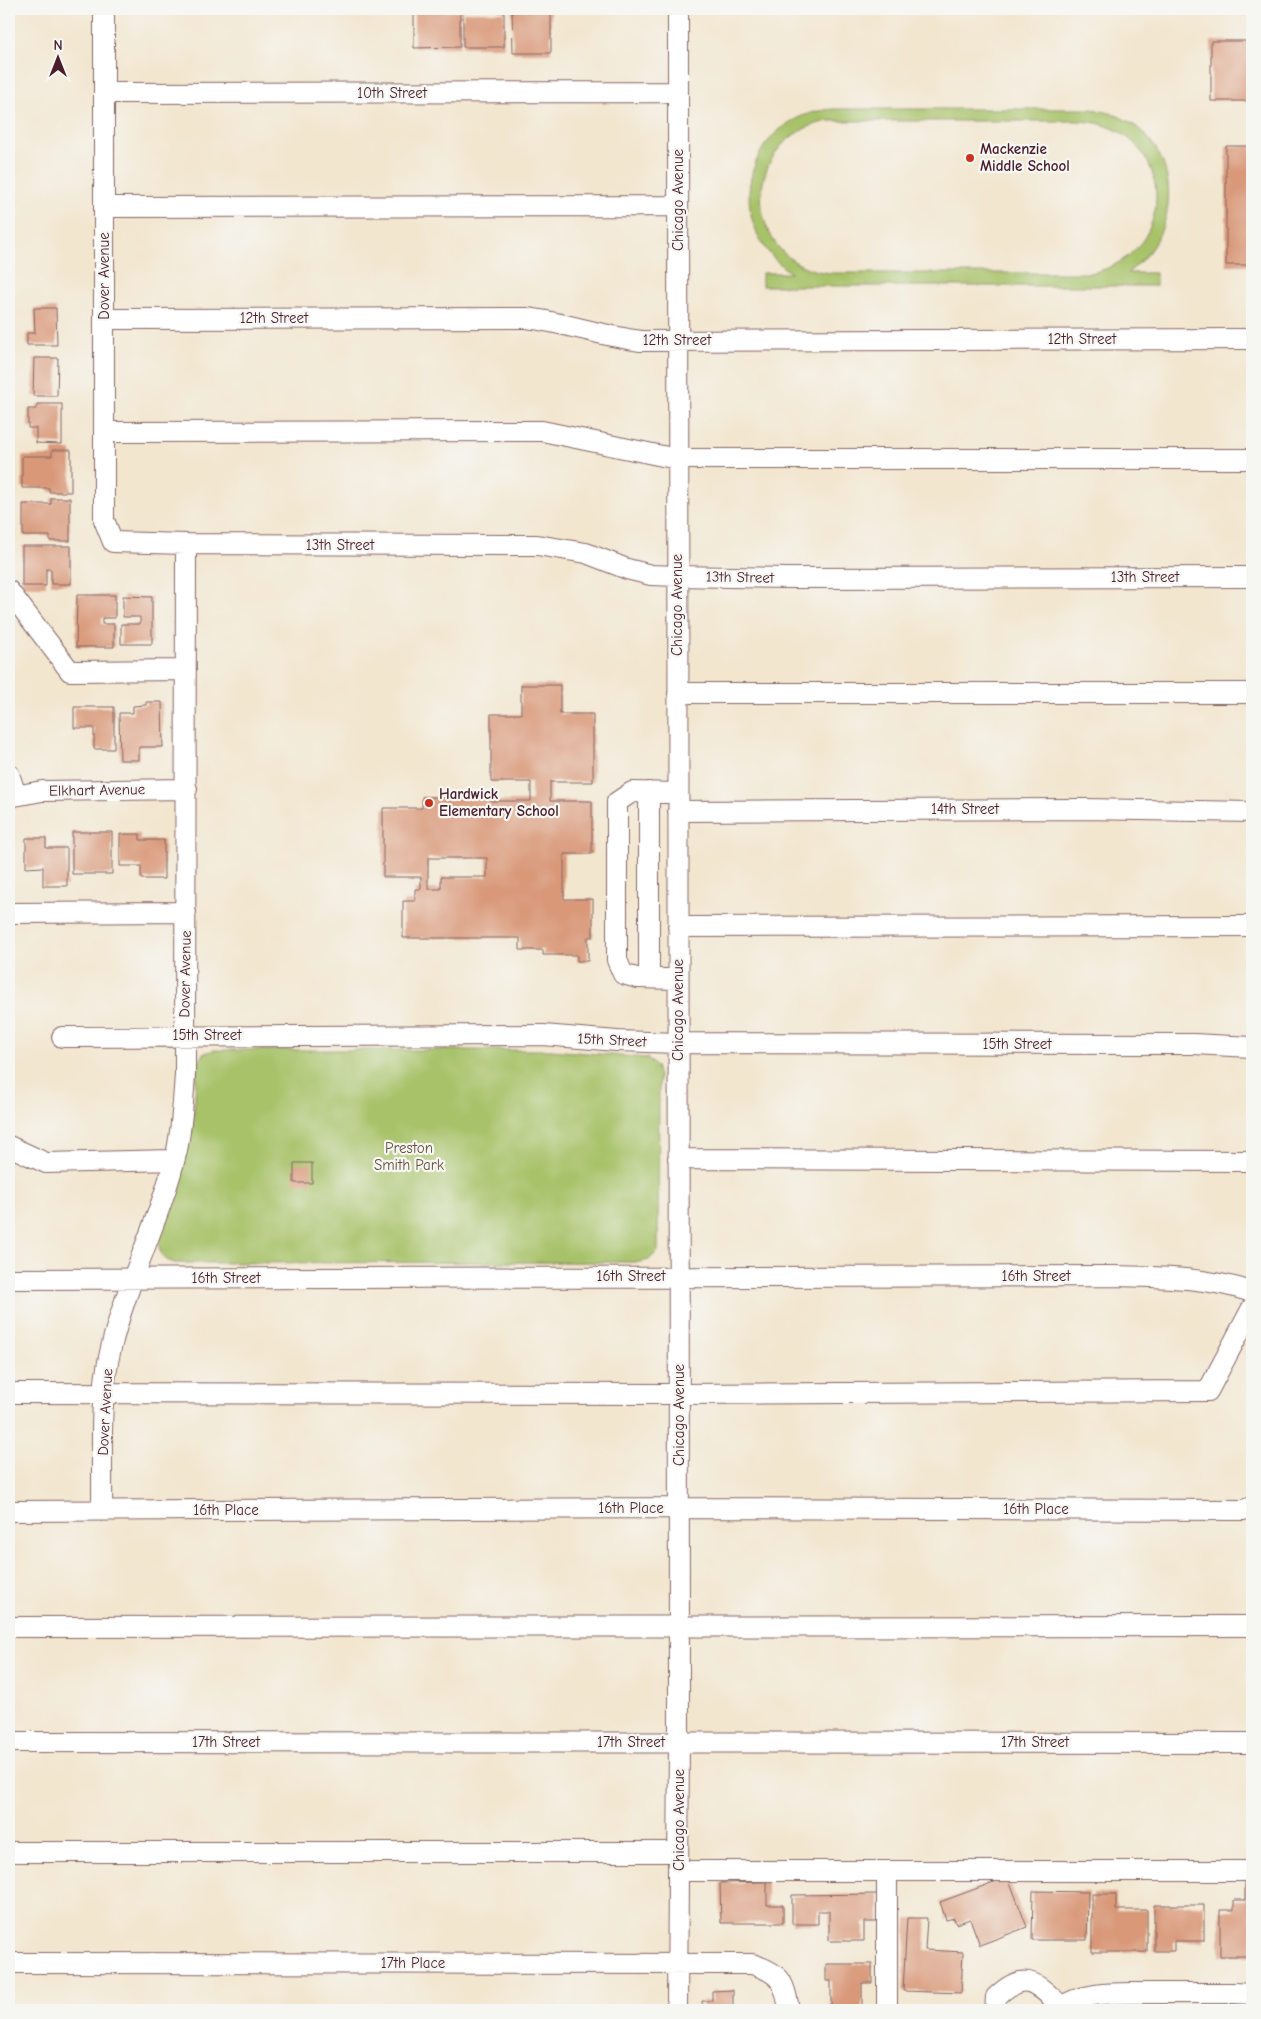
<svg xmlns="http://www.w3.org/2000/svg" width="1261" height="2019" font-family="'Comic Neue',sans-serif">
<rect width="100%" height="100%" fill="#f6f6f2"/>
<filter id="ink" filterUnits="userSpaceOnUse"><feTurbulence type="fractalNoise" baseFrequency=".02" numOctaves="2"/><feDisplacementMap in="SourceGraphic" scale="10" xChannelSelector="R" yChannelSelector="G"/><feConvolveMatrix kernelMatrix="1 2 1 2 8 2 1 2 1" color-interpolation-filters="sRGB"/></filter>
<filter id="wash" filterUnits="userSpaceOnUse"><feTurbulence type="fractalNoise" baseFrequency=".0096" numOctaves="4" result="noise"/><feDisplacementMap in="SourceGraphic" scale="20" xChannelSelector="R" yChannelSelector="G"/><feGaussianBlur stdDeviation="1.12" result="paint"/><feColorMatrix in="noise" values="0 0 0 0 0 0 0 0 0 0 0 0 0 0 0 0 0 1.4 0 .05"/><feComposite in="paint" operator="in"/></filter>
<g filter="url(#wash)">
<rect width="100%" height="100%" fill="#f2e6cf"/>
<path fill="#a7c269" stroke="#78704a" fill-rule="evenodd" d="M834,109h256c86,9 106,114 37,164h29v13h-394v-13h29c-72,-49 -47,-159 43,-164zM829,121h253c93,6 101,133 9,152h-259c-90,-5 -97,-136 -3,-152z
M213,1050h338l96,8 9,8 3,11 -1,174 -9,9 -9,2 -465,1c-13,-3 -17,-11 -16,-24l27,-85 8,-40 3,-51 6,-9z"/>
<g id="blocks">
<path fill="#d99979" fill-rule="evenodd" d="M512,9h39v44h-38z
M414,11h46v36l-46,1z
M463,12h41v35h-41z
M1211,41h41v60h-41z
M1226,146h26v119h-26z
M34,308h22l1,37h-30v-12h8z
M34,358h24l-1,38h-24z
M37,404h25v40l-26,-1v-15h-8v-19h9z
M52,450h19v42h-22v-4h-27v-32h30z
M51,498h19v43h-20v-5h-27v-32h28z
M22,546h49v38h-20v-15h-5v17h-24z
M77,595h38v23h-13v6h12v23h-38z
M123,596l29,1v47h-31v-20h19v-7h-17z
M521,685h39v29h33v68h-43v19h42v53h-28v45h29v38h-5v24h-11v-6h-34v-5h-23v-12h-117v-37h12v-12h6v-12h-38v-69h39v-11h70v4h39v-19h-40v-68h30zM428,858h59v19h-46v12h-13z
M146,702h16l1,45h-24v13h-19l-1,-47h14v-7l13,-1z
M74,707h40v42h-20v-21h-20z
M72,832h40v42h-40z
M120,834h20v6h24v39h-23v-13h-21z
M26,838h20v10h21v38h-24v-19l-17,1z
M294,1163h18v20h-18z
M1008,1877l19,50 -47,18 -10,-26 -14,5 -2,-6 -8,2 -6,-18z
M767,1882v23h16v18h-62l-1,-40z
M1245,1882h7v74h-32v-46h14v-10h11z
M1033,1891l55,1 -1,48h-55z
M879,1894v28h-15v19h-35v-30h-11v13h-26v-29z
M1092,1894h24v16h31v42h-55z
M1154,1905h50v36h-30v10h-20z
M907,1918h20l-2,32 38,2 -2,41 -58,-2z
M826,1964h46v19h-10v27h-31v-29h-5z
M733,1990v18h11v2h-41l-1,-9h10v-10z"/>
</g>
</g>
<g filter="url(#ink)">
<use href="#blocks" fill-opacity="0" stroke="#856564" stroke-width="1"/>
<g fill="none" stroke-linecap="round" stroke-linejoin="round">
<defs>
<path id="minor" d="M104,9v511l9,22 73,2 351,1 49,8 41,16 24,6 26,1 111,2 464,-1
M105,93l573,-1
M104,207l574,-1
M104,319l423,-1c39,5 75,18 114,23l611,-2
M104,432l438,-1 135,28h575
M9,591l61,80 116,-1
M678,693h574
M9,774l7,21
M678,793l-46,-1 -15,10v158l6,14 14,4 41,1
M9,797l33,-6 145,-2
M678,811l406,-2 168,3
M9,913l177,-1
M678,927l574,-1
M649,978v-186
M62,1037l481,-2 74,6 61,2 515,1 59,3
M9,1146l37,17 127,-3
M678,1159l574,2
M9,1279l1105,-3c48,1 92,1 138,16
M9,1393l669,1 530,-3 44,-83
M9,1511l670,-3 564,2 9,-3
M102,1511c1,-54 -4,-110 9,-163 16,-67 50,-130 66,-198 5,-24 6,-50 8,-75l1,-531
M9,1627l1243,-1
M9,1742l1243,1
M9,1852h669
M678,1871h574
M887,1871v139
M9,1963l743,1c28,9 33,17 37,46
M677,2010l2,-268 -1,-1733
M995,2010l1,-13c29,-28 40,-14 65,9
M1056,2010c28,-22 72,-16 105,-17 25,0 49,0 74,0l17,1"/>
</defs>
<use href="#minor" stroke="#856564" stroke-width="22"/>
<use href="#minor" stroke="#fff" stroke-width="20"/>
</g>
</g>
<g fill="#c8321e" stroke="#f6f6f2" stroke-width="2">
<circle cx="970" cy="158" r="5"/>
<circle cx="429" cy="803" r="5"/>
</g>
<g text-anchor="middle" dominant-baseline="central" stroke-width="4.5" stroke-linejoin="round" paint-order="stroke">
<g font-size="15" fill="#4a1f2b" stroke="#f6f6f2">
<text x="392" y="93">10th Street</text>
<text transform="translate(678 200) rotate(-90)">Chicago Avenue</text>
<text transform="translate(104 276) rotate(-90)">Dover Avenue</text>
<text x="274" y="318">12th Street</text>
<text x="1082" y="339">12th Street</text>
<text x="677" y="340">12th Street</text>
<text x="340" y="545">13th Street</text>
<text transform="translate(740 577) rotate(1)">13th Street</text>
<text x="1145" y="577">13th Street</text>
<text transform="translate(677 605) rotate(-90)">Chicago Avenue</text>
<text transform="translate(97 790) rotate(-1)">Elkhart Avenue</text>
<text x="965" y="809">14th Street</text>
<text transform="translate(185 974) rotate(-89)">Dover Avenue</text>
<text transform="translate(678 1010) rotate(-90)">Chicago Avenue</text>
<text x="207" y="1035">15th Street</text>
<text transform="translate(612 1040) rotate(3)">15th Street</text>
<text x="1017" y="1044">15th Street</text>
<text x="631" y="1276">16th Street</text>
<text x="1036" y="1276">16th Street</text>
<text x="226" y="1278">16th Street</text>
<text transform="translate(105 1412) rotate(-87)">Dover Avenue</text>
<text transform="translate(679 1415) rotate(-90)">Chicago Avenue</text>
<text x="631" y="1508">16th Place</text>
<text x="1036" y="1509">16th Place</text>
<text x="226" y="1510">16th Place</text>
<text x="226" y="1742">17th Street</text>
<text x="631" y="1742">17th Street</text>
<text x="1035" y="1742">17th Street</text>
<text transform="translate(679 1820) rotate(-90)">Chicago Avenue</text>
<text x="413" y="1963">17th Place</text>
</g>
<g font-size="15" font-weight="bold" fill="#4a1f2b" stroke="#f6f6f2" text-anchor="start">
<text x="980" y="149">Mackenzie<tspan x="980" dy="17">Middle School</tspan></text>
<text x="439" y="794">Hardwick<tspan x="439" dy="17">Elementary School</tspan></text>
</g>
<g font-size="15" fill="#66503e" stroke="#f6f6f2">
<text x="409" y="1148">Preston<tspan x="409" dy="17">Smith Park</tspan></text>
</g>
</g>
<rect width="1261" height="2019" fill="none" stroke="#f6f6f2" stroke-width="30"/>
<g transform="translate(58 58)" stroke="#f6f6f2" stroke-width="4" paint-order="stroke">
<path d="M0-4L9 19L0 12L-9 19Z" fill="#4a1f2b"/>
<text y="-8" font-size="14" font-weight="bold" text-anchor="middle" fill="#4a1f2b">N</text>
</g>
</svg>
